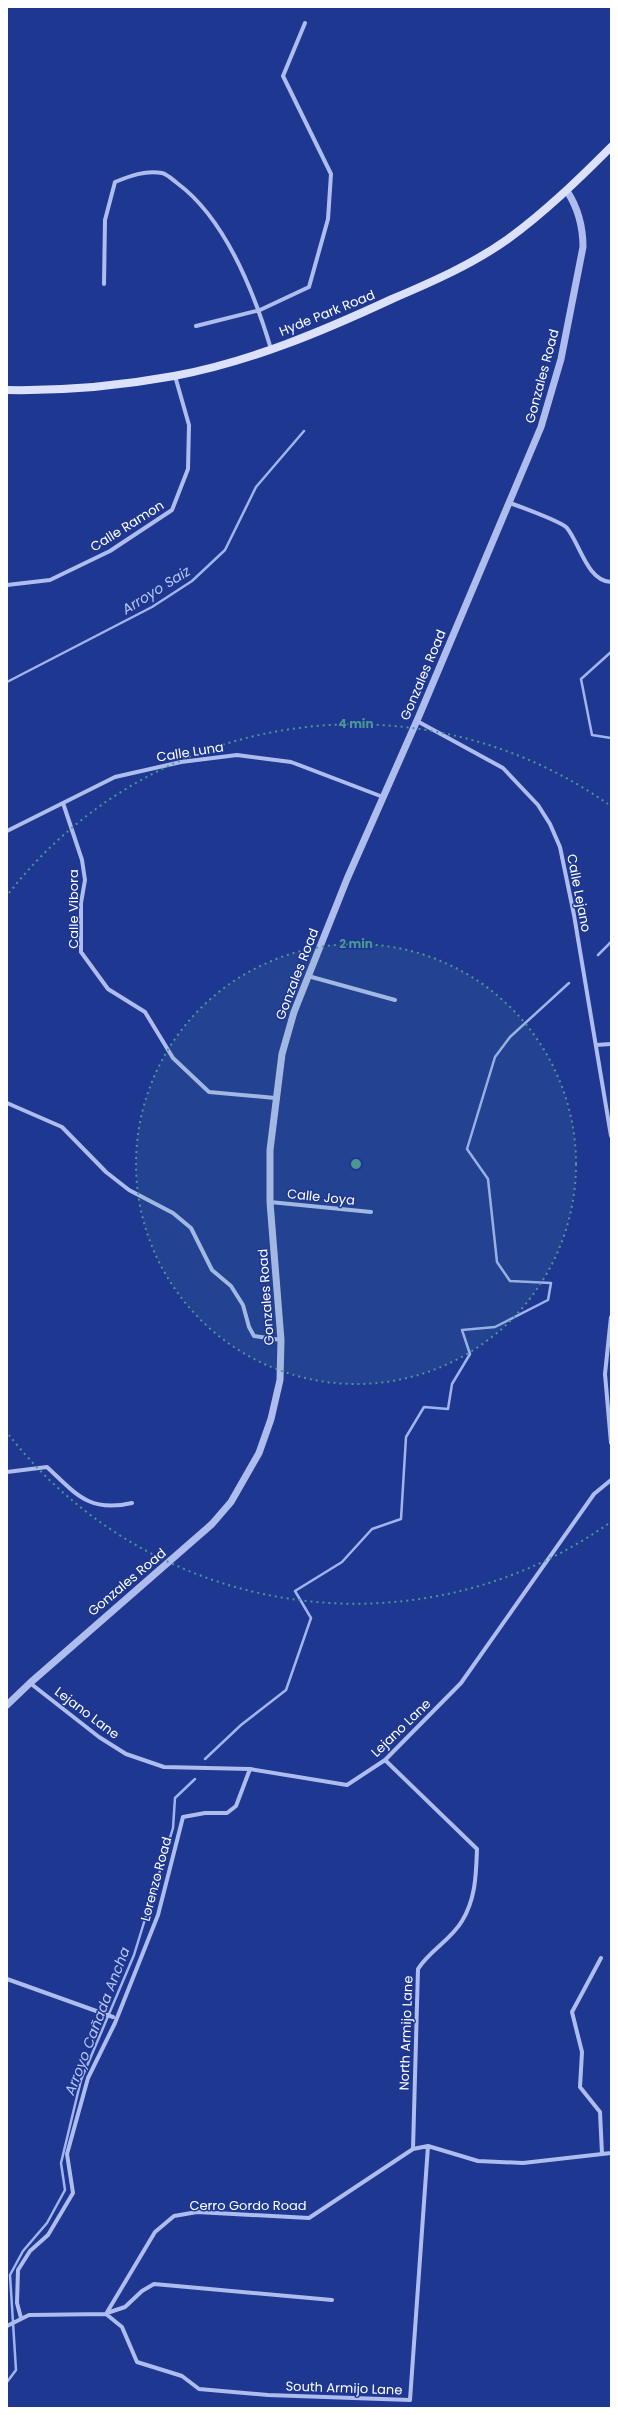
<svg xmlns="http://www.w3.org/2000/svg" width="618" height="2415" font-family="Poppins,sans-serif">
<rect width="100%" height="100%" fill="#1e3791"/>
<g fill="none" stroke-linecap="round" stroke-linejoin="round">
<path stroke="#a1b4ef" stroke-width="2.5" d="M611,652l-30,27 11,56 19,3
M7,682l145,-75 40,-26 33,-31 31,-63 48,-56
M598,955l13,-13
M205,1759l36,-34 45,-35 25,-72 -16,-27 47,-29 30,-33 29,-10 5,-82 18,-30 24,2 4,-25 18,-30 -8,-24 33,-3 53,-27 3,-17 -41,-2 -13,-19 -9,-83 -21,-30 28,-92 15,-20 59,-54
M7,2382l9,-12 -6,-95 13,-24 24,-28 18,-33 -4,-27 20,-83 53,-125 39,-127 2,-30 20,-19"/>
<path stroke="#aebdee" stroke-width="4" d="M104,284l1,-64 10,-38c15,-6 30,-12 47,-9 5,1 11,7 15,10 49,36 77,109 94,166
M196,326l64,-16 49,-23 19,-68 3,-45 -48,-98 22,-53
M510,503c11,4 52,19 57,25 13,16 20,53 44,54
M7,585l43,-5 60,-29 62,-41 16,-41 1,-44 -14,-49
M417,721l86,47 35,37 12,19 10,23 14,68 37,221
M63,803l19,57 3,20 -4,23v49l27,37 37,23 28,46 36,34 66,6
M7,831l108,-54 66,-15 56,-7 54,7 92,35
M308,976l87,24
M596,1045l15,-1
M7,1103l55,24 44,45 23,18 44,23 18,15 21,42 19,16 12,19 6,22 5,9 27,4
M270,1202l101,10
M611,1317l-6,57 6,69
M7,1472l40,-5c29,27 42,46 85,36
M30,1683l69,54 27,17 38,13 86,2 97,16 38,-25 76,-77 133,-189 17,-14
M385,1760l92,89c-1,25 -1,49 -15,72 -11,19 -33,30 -44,48l-5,180
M601,1958l-29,54 10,40 -2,35 20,25 2,42
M7,1979l106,38
M107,2313l18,-6 17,-16 12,-7 178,16
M106,2314l16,13 15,35 45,14 17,13 69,6 142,5 18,-254
M21,2318l-4,-15 1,-33 12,-19 18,-16 25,-42 -6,-39 21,-76 27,-55 43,-108 25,-98 22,-4h22l9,-7 14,-37
M7,2326l22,-11 77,-1 49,-82 19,-16 23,-4 112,6 104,-69 15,-3 50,15 45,2 88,-10"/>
<path stroke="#aebdee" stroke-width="7" d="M7,1705l23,-22 182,-159 19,-22 28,-49 12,-34 9,-39 1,-40 -11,-138v-52l12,-96 12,-42 53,-133 72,-163 122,-289 20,-68 22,-112c0,-21 -5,-39 -16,-56"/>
<path stroke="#dbe1fa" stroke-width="8" d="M7,390c56,1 112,-4 167,-14 76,-14 149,-45 218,-77 40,-17 81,-35 116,-60 37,-27 70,-59 103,-92"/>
</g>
<circle cx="356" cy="1164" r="220" fill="#4b9892" fill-opacity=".12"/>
<g fill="none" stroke="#4b9892" stroke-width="2" stroke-dasharray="2 4">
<circle cx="356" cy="1164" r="220"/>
<path d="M608 1524A440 440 0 0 1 9 1435M9 893A440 440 0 0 1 608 804"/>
</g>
<g text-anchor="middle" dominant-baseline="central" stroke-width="3" stroke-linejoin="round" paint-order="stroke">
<g font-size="13" fill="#fff" stroke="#1e3791">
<text transform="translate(327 313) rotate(-22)">Hyde Park Road</text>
<text transform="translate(542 376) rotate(-75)">Gonzales Road</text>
<text transform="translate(127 526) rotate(-32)">Calle Ramon</text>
<text transform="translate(423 675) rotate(-67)">Gonzales Road</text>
<text transform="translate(190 752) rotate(-9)">Calle Luna</text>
<text transform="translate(579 893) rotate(79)">Calle Lejano</text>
<text transform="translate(73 909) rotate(-90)">Calle Vibora</text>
<text transform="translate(297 974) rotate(-69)">Gonzales Road</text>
<text transform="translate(321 1197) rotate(6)">Calle Joya</text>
<text transform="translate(266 1297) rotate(-94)">Gonzales Road</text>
<text transform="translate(127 1582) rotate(-40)">Gonzales Road</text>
<text transform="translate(87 1713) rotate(37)">Lejano Lane</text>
<text transform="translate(401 1728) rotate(-44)">Lejano Lane</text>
<text transform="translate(156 1879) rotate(-75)">Lorenzo Road</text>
<text transform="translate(406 2033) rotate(-88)">North Armijo Lane</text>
<text x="248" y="2205">Cerro Gordo Road</text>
<text transform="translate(344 2388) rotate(2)">South Armijo Lane</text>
</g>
<g font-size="14" font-style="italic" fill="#bac8f4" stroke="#1e3791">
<text transform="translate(156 590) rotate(-32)">Arroyo Saiz</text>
<text transform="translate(97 2021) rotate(-69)">Arroyo Cañada Ancha</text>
</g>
</g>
<circle cx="356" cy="1164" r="6" fill="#4b9892" stroke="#1e3791" stroke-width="2"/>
<g font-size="12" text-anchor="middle" font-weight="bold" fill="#4b9892" stroke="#1e3791" stroke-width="3" stroke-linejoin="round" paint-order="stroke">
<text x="356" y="728">4 min</text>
<text x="356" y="948">2 min</text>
</g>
<rect width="618" height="2415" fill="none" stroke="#ffffff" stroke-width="16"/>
</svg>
